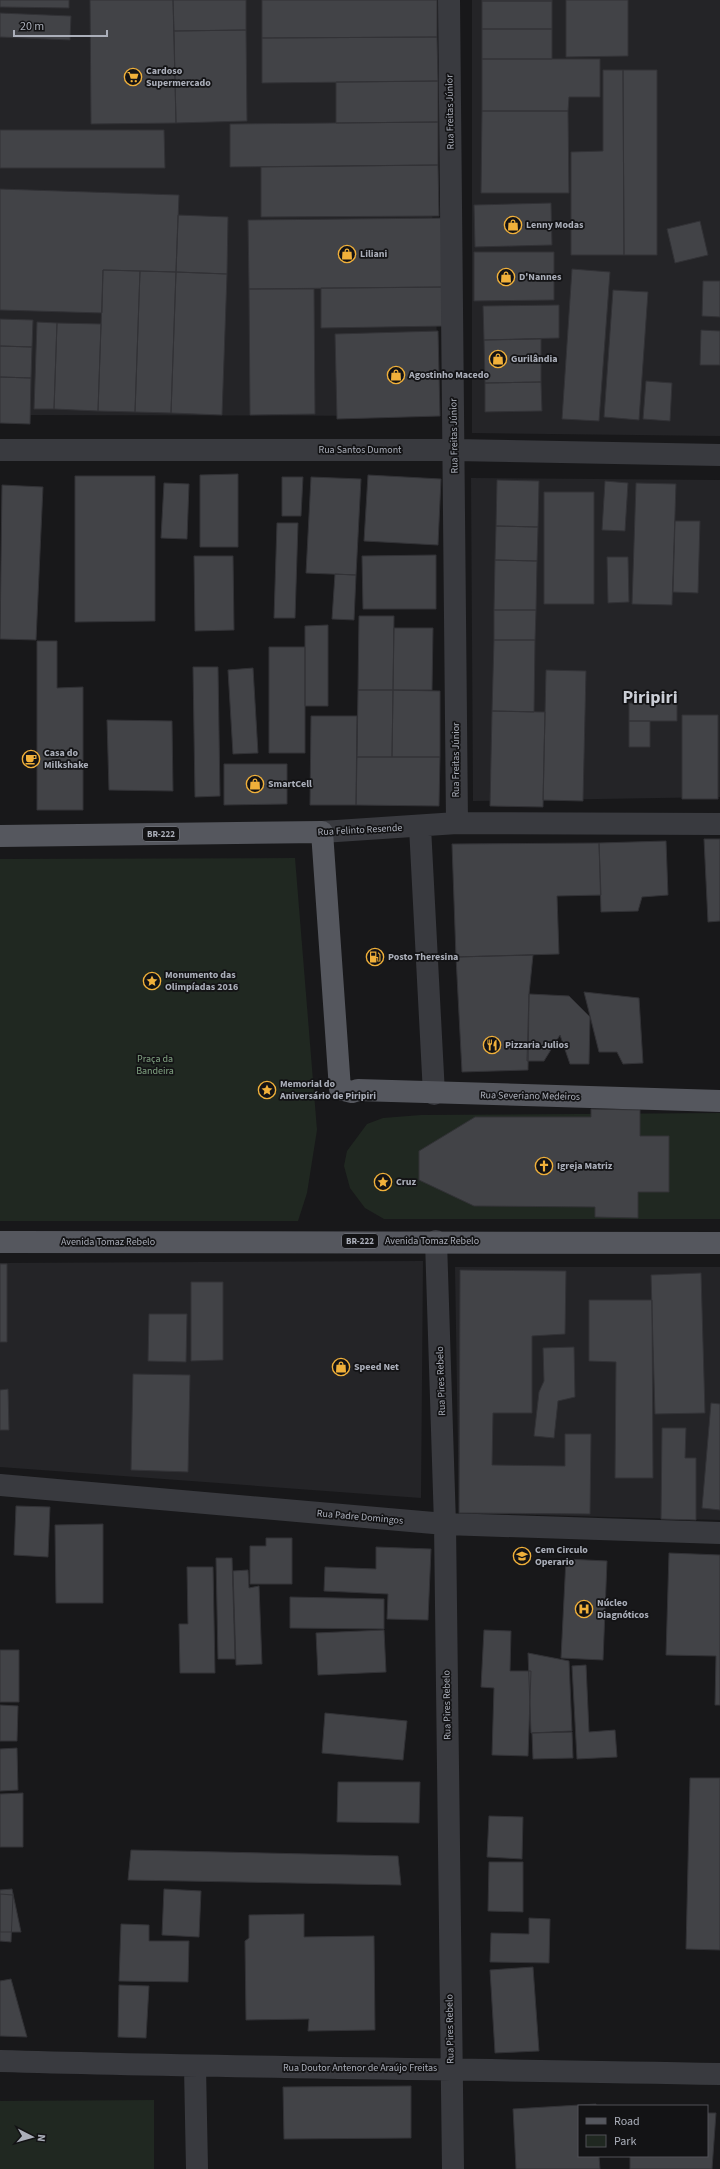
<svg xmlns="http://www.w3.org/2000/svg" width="720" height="2169" font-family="'Source Sans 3',sans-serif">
<rect width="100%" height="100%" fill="#18181a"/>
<path fill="#242427" d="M0,0h424l16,416 -440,-1z
M472,0h248v436l-248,-3z
M471,478l249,2v317l-247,4z
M423,1261l-2,237 -421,-31v-204z
M455,1267h265v253l-261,-7z"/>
<path fill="#202821" d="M295,858l22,272 -10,63 -9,28h-298v-362z
M720,1113v106h-336l-19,-11 -15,-20 -6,-22 3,-15 20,-27 16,-6 38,-3z
M154,2100v69h-154v-68z"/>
<path fill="#424347" stroke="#323236" d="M0,0h69v8l-69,-1z
M90,0h83l3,123 -85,1z
M173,0h73v30l-72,1z
M262,0h175v37l-175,1z
M482,0h70v1h-70z
M566,0h62v56l-62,1z
M482,1h70v28h-70z
M0,13l71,3 -1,24 -70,-3z
M482,29h70v30h-70z
M246,30l1,91 -71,2 -2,-92z
M437,37l1,44 -176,2v-45z
M482,59h118v38h-31l-1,14h-86z
M603,70h20l1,185h-53v-103l32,-1z
M623,70h34v185h-33z
M438,81v41l-102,1v-41z
M482,111h86l1,82h-88z
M438,122v43l-208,2v-43z
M0,130h164l1,38h-165z
M438,165l1,51 -178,1v-50z
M0,189l179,6 -3,77 -73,-2 -1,43 -102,-3z
M551,203l1,42 -77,2 -1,-42z
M178,215l50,2 -1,57 -51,-2z
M445,218v69l-196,2 -1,-69z
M700,221l8,34 -33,8 -8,-34z
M474,252h80v48l-80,1z
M572,269l38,3 -11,149 -37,-2z
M103,270l37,1 -5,141 -37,-1z
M140,271l36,1 -5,141 -36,-1z
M176,272l51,2 -5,141 -51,-2z
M703,281h17v36l-18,-1z
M445,287l1,39 -125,2v-40z
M249,289h65l1,125 -65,1z
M613,290l35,2 -9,128 -35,-3z
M559,305v33l-75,2 -1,-34z
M0,319l33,1 -1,27 -32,-1z
M37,322l20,1 -3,86h-20z
M57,323l44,1 -3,87 -44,-2z
M701,330l19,1v34h-20z
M438,331l2,85 -103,3 -2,-85z
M541,339v43l-56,1 -1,-43z
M0,346l32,1 -1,31 -31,-1z
M0,377l31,1 -1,46 -30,-1z
M646,381l26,2 -2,38 -27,-2z
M541,382l1,29 -57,1v-29z
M238,474v73h-38v-72z
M368,475l73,4 -3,66 -74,-4z
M75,476h80v145l-80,1z
M282,477h21l-2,39h-19z
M311,477l50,2 -5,96 -50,-2z
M497,480l42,1 -1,46 -42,-1z
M605,481l23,2 -3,48 -23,-1z
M164,483l25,1 -2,55 -26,-1z
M636,483l40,1 -4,121 -40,-1z
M2,485l41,2 -7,153 -36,-1z
M544,492h50v112h-50z
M675,521h25l-2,72 -25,-1z
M277,523h21l-3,95h-21z
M496,526l42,1 -1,34 -42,-1z
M436,555v54h-73l-1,-53z
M194,556h39l1,74 -39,1z
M607,557h21l1,45 -21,1z
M495,560l42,1 -1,49h-42z
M335,574l21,1 -2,45 -22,-1z
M494,610h42l-1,30h-41z
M359,616h35l-1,74h-35z
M328,625v81h-23v-80z
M394,628h39l-1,62h-39z
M494,640h41l-1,72 -42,-1z
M37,641h20v47l26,-1v123h-46z
M269,647h36v106h-36z
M193,667h25l2,129 -25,1z
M253,668l5,85 -25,1 -5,-84z
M546,670l40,1 -3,130 -40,-1z
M358,690h35l-1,67h-35z
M393,690l47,1v66h-48z
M629,703l48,1v17h-48z
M492,711l53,1 -2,95 -53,-1z
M682,715h36v84h-36z
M311,716h46l-1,89h-46z
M107,720l65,1 1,70 -64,-1z
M629,721h21v26h-21z
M357,757h83l-1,49 -83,-1z
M224,764h63v40l-63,1z
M704,839h16v82l-12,1z
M666,841l2,54 -26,2 -4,14 -37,1 -2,-69z
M599,843l2,52 -44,1 2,58 -103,3 -4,-113z
M533,955l-4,39 -1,76 -66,2 -6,-115z
M584,992l55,6 4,65 -20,1 -6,-12h-18z
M529,994l40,2 21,21 -1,47h-19l-10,-29 -16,26h-17z
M591,1109l49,1v26h29v56h-31v26l-43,-1v-10l-121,-1 -55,-26v-29l56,-34h116z
M0,1264h7v78h-7z
M460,1270l106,1 -1,63 -33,2v77h-39l-1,52 73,1v-32h26l-1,80 -131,-1z
M701,1273l4,140 -50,1 -4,-139z
M191,1282h32v78l-32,1z
M589,1300h63l1,178h-38l1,-116 -27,-1z
M149,1314h38l-1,48 -38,-1z
M574,1347l1,50 -17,4 -4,37 -20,-2 5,-44 5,-11 -1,-33z
M133,1374l57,1 -2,97 -57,-2z
M8,1389l1,41h-9v-40z
M711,1403l9,1v106l-18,-2z
M662,1428h24l-1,30h11v62l-35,-1z
M16,1506l34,1 -2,50 -34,-2z
M103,1524v79h-47l-1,-78z
M266,1538h26v46h-42v-38h16z
M376,1547l55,2 -3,71 -41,-1 1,-25 -64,-3 1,-24 51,2z
M669,1553l51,2v150h-5l1,-49 -50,-1z
M216,1558h16l3,101h-17z
M566,1559l41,2 -4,99 -42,-2z
M187,1567h26l2,106h-35l-1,-49h9z
M248,1570l1,18 10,-2 3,78 -26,1 -3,-94z
M290,1597l94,2v30l-94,-1z
M384,1630l2,42 -68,3 -2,-42z
M484,1630l27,1 -1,40h21l-3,85 -36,-1 2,-67 -13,-1z
M0,1650h19v52h-19z
M528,1653l41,8 3,70 -41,2z
M586,1665l3,67 26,-2 2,27 -40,2 -5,-93z
M0,1705l18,1 -1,35h-17z
M325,1713l82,8 -4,39 -81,-7z
M572,1732l1,26 -40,1 -1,-26z
M17,1748l1,42 -18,1v-42z
M690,1778h30v172l-34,-1z
M338,1782h82l-1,41 -82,-1z
M23,1793v54h-23v-53z
M489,1816l34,1 -1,42 -35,-2z
M131,1850l267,6 3,29 -273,-5z
M489,1862h34v50l-35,-1z
M12,1889l9,43h-21v-42z
M164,1889l37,2 -2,46 -37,-2z
M0,1894l13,1 -2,47 -11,-1z
M304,1914v23l70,-1 1,94 -67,1 1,-12 -63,1 -1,-79 4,-3v-23z
M529,1918l21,1 -1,44 -59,-1 1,-29 38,1z
M121,1924l28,1v16h40l-1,41 -69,-1z
M533,1967l6,84 -44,2 -5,-83z
M11,1979l16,58 -27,-1v-55z
M119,1985l30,1 -3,52 -28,-1z
M411,2086v52l-127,1 -1,-52z
M596,2104v2h-17v50h20l1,13h-84l-3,-60z
M707,2113h9l-4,56h-82v-13h77z"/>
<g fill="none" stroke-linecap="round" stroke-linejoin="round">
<path stroke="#393a3f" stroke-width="22" d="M449,0l8,823
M0,450h454l266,5
M420,827l14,267
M322,832l135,-9 263,1
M436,1241l9,283 8,645
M0,1485l445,39 275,9
M0,2061c240,7 480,8 720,13
M195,2067l2,102"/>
<path stroke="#55575e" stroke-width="22" d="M0,836l322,-4 18,257 12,3 6,-2 362,11
M0,1242l720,1"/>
</g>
<defs>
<symbol id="supermarket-ring" viewBox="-11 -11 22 22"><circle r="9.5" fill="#131315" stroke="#f0b03a" stroke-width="1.5"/><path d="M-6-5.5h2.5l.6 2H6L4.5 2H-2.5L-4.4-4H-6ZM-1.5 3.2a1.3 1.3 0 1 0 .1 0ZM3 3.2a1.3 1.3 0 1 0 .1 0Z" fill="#f0b03a"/></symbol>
<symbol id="shop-ring" viewBox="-11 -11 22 22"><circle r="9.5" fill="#131315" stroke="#f0b03a" stroke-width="1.5"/><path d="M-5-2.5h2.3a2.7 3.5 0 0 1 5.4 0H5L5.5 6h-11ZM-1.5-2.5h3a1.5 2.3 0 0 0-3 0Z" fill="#f0b03a"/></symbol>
<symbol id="cafe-ring" viewBox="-11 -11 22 22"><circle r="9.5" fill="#131315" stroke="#f0b03a" stroke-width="1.5"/><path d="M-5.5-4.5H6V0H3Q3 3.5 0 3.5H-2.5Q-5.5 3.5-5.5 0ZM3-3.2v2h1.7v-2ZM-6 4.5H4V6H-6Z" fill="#f0b03a"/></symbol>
<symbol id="fuel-ring" viewBox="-11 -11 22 22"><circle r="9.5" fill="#131315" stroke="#f0b03a" stroke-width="1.5"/><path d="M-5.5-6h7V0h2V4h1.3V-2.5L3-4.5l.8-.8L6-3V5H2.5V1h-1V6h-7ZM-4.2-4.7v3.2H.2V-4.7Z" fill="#f0b03a"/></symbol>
<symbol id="sight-ring" viewBox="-11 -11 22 22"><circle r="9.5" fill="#131315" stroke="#f0b03a" stroke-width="1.5"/><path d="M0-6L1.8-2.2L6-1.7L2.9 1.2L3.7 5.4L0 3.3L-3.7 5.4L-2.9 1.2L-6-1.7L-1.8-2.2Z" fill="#f0b03a"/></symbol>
<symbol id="restaurant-ring" viewBox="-11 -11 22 22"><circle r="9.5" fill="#131315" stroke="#f0b03a" stroke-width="1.5"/><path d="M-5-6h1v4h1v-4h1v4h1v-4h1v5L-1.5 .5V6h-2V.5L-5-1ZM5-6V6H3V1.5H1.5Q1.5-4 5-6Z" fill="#f0b03a"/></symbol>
<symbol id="church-ring" viewBox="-11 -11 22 22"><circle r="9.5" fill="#131315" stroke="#f0b03a" stroke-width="1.5"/><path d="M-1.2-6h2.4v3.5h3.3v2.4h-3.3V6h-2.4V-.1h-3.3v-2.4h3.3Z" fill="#f0b03a"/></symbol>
<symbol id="school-ring" viewBox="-11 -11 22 22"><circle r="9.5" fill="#131315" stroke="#f0b03a" stroke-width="1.5"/><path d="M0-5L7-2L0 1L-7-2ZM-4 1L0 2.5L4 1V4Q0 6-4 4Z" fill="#f0b03a"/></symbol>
<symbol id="hospital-ring" viewBox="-11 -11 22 22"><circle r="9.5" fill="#131315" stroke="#f0b03a" stroke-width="1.5"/><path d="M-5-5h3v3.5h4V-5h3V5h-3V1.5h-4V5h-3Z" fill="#f0b03a"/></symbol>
</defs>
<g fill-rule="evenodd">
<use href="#supermarket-ring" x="123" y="67" width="20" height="20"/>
<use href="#shop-ring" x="503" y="215" width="20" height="20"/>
<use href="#shop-ring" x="337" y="244" width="20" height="20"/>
<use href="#shop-ring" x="496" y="267" width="20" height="20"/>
<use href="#shop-ring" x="488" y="349" width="20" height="20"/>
<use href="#shop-ring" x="386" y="365" width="20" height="20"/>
<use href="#cafe-ring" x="21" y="749" width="20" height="20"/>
<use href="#shop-ring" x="245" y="774" width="20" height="20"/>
<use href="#fuel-ring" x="365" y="947" width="20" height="20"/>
<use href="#sight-ring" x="142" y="971" width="20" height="20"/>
<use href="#restaurant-ring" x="482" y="1035" width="20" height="20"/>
<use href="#sight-ring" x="257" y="1080" width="20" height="20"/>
<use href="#church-ring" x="534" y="1156" width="20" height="20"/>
<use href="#sight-ring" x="373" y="1172" width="20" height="20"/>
<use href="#shop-ring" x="331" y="1357" width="20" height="20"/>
<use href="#school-ring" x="512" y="1546" width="20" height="20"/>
<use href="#hospital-ring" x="574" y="1599" width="20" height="20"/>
</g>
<g text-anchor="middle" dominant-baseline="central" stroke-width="3.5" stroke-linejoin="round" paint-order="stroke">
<g fill="#131315" stroke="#7d8088" stroke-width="1">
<rect x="143" y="827" width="36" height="14" rx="3"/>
<rect x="342" y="1234" width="36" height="14" rx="3"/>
</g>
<g font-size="9" font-weight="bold" fill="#abafba">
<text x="161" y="834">BR-222</text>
<text x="360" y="1241">BR-222</text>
</g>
<g font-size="10" font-weight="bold" fill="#abafba" stroke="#131315" text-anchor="start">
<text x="146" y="71">Cardoso<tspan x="146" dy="12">Supermercado</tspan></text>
<text x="526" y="225">Lenny Modas</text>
<text x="360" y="254">Liliani</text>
<text x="519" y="277">D'Nannes</text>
<text x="511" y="359">Gurilândia</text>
<text x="409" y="375">Agostinho Macedo</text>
<text x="44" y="753">Casa do<tspan x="44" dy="12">Milkshake</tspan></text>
<text x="268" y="784">SmartCell</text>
<text x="388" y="957">Posto Theresina</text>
<text x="165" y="975">Monumento das<tspan x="165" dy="12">Olimpíadas 2016</tspan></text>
<text x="505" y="1045">Pizzaria Julios</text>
<text x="280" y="1084">Memorial do<tspan x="280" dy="12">Aniversário de Piripiri</tspan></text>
<text x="557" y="1166">Igreja Matriz</text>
<text x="396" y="1182">Cruz</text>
<text x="354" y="1367">Speed Net</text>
<text x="535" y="1550">Cem Circulo<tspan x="535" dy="12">Operario</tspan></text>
<text x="597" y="1603">Núcleo<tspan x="597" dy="12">Diagnóticos</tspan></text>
</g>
<g font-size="10" fill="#abafba" stroke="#131315">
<text transform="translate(450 112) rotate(-91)">Rua Freitas Júnior</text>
<text transform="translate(454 436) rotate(-91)">Rua Freitas Júnior</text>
<text x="360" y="450">Rua Santos Dumont</text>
<text transform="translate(456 760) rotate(-90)">Rua Freitas Júnior</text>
<text transform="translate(360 830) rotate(-3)">Rua Felinto Resende</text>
<text transform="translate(530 1096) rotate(1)">Rua Severiano Medeiros</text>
<text x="432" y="1241">Avenida Tomaz Rebelo</text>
<text x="108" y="1242">Avenida Tomaz Rebelo</text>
<text transform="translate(441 1381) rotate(-92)">Rua Pires Rebelo</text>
<text transform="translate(360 1517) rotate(5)">Rua Padre Domingos</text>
<text transform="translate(447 1705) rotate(-91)">Rua Pires Rebelo</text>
<text transform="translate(450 2029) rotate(-91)">Rua Pires Rebelo</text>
<text x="360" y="2068">Rua Doutor Antenor de Araújo Freitas</text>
</g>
<g font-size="10" fill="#82a483" stroke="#131315">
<text x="155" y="1059">Praça da<tspan x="155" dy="12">Bandeira</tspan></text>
</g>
<g font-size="18" font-weight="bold" fill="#cbced6" stroke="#131315">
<text x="650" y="697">Piripiri</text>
</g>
</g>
<rect x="578" y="2105" width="130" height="52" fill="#131315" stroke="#505157"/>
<rect x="586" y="2118" width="20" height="6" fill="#55575e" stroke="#505157"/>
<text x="614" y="2125" font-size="12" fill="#abafba">Road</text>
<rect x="586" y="2135" width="20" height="12" fill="#202821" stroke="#505157"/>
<text x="614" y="2145" font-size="12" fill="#abafba">Park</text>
<g transform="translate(32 2137) rotate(96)" stroke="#131315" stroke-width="3" paint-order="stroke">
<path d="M0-3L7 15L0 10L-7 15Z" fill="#abafba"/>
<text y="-6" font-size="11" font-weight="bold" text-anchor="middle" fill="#abafba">N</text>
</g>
<path d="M14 30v6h93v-6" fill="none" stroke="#abafba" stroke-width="2"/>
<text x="20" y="30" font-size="12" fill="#abafba" stroke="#131315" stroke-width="3" paint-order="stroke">20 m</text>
</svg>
